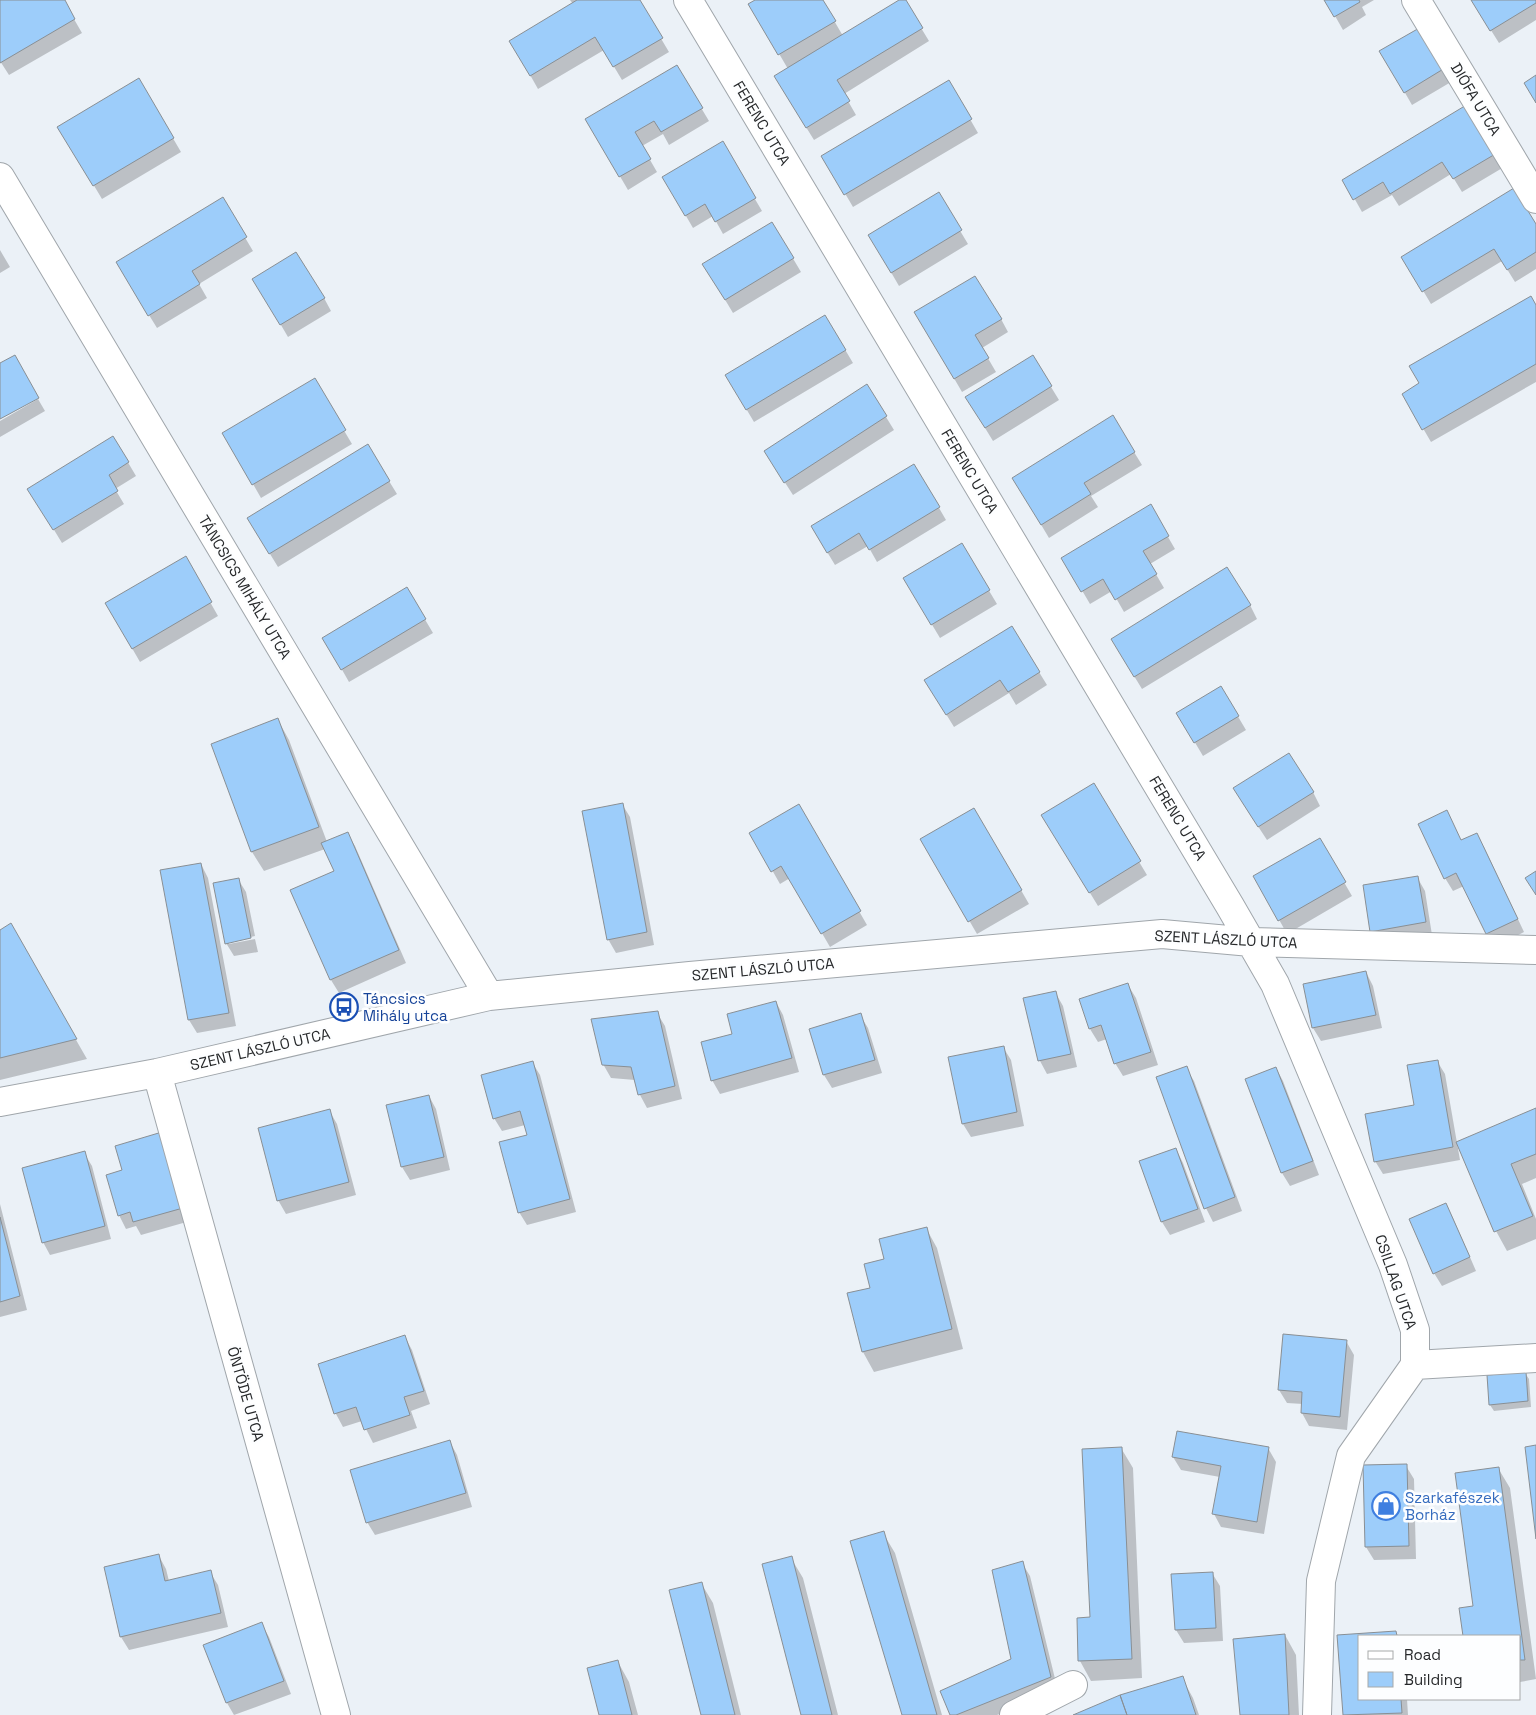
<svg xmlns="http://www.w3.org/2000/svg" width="1536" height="1715" font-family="'Space Grotesk',sans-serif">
<rect width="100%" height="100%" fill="#ebf1f7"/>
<path fill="#0003" d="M0,0h63l19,33 -73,42 -9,-14z
M570,0h68l31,52 -47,28 -18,-30 -66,39 -27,-48 62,-37z
M758,0h64l21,36 58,-36h3l25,41 -85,53 12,21 -42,25 -31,-50 5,-21 -38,-65z
M1326,0h48l-12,7 4,8 -23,15z
M1472,0h64v20l-37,23z
M1420,29l31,53 -39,23 -31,-54z
M676,66l33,55 -40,24 -6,-11 -21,12 15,26 -29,18 -41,-70z
M139,80l42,72 -79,47 -43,-72z
M948,81l30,52 -125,74 -30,-51z
M1468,106l36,61 -42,25 -11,-18 -52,32 -7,-11 -30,17 -18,-32z
M722,143l40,68 -39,23 -10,-18 -20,12 -29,-50z
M938,194l30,50 -69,42 -29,-50z
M222,199l31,52 -54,33 8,14 -50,30 -40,-65z
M772,223l29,49 -68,41 -21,-35z
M1536,226v43l-21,13 -13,-21 -71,43 -28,-47z
M0,250l10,17 -10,6z
M254,279l70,19 7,13 -43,26z
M1536,307v75l-105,60 -28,-48z
M916,313l85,6 7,13 -26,16 14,24 -34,20z
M825,316l28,47 -99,59 -28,-47z
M1032,356l27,44 -66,41 -19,-31z
M314,380l38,64 -91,54 -37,-65z
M867,386l27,44 -101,65 -20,-31z
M38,399l7,12 -45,26v-16z
M113,437l23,39 -21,13 9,15 -62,39 -25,-41z
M1134,452l8,13 -51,31 7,11 -49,31 -28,-47z
M914,465l32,55 -69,42 -9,-16 -33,19 -23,-38z
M389,481l8,13 -119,73 -22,-36z
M1150,506l25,43 -25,15 14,24 -40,24 -12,-21 -22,13 -27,-46z
M961,544l36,60 -57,34 -36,-60z
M185,558l33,58 -78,46 -34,-59z
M407,589l26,44 -84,49 -25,-44z
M1250,605l7,14 -115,70 -22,-36z
M1039,672l8,13 -31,20 -7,-12 -55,34 -21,-34z
M1221,688l25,42 -43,26 -25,-42z
M278,720l11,20 38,102 20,-9 8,13 51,117 -67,30 -8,-13 -39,-89 43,-20 -10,-22 -61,22 -12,-19 -39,-108z
M1093,785l54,90 -49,31 -47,-77z
M1313,792l7,14 -53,34 -25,-38z
M622,804l8,13 24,128 -38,8 -8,-14z
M798,805l69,120 -37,22 -40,-69 -10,6 -29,-51z
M974,809l55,95 -52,30 -55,-95z
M1319,839l33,57 -65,38 -32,-58z
M1461,841l23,6 40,85 -29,15 -31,-61 -11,5 -8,-13z
M201,864l7,14 28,148 -39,7 -8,-13 -28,-149z
M1417,877l8,14 7,44 -53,9 -8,-13z
M238,879l8,13 9,44 -26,6v2l26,-5 3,13 -24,4 -8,-13z
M10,925l77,134 -87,21v-148z
M1366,972l7,14 9,42 -61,13 -8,-13 -9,-43z
M1128,985l8,13 22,67 -35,11 -8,-13 -8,-24 -9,3 -8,-13 -10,-29z
M1055,992l8,14 14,61 -30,7 -7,-13 -15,-62z
M776,1002l7,13 16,57 -79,22 -8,-14 21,-45z
M657,1013l8,13 17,73 -35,9 -7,-13 -5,-15 -24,-2 -8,-14z
M860,1015l8,13 14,45 -50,15 -8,-13 -13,-45z
M1003,1047l8,13 13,66 -53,11 -8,-13 -14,-66z
M1437,1061l8,13 12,69 79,-34v69l-14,6 14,35v20l-29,12 -11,-20 -39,-88 3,17 -77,14 -8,-13 40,-55z
M532,1062l8,13 36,137 -49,13 -8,-13 9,-76 -3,-11 -23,6 -8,-13z
M1186,1068l8,13 48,130 -29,11 -7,-14z
M1276,1068l7,13 36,94 -29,11 -8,-13 -35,-93z
M429,1096l7,13 14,61 -40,10 -8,-13z
M329,1110l8,14 19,71 -70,19 -8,-14z
M162,1134l28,87 -49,14 -5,-9 -10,3 -7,-14z
M1176,1149l7,14 22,59 -35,13 -8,-13z
M84,1153l8,13 19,73 -61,16 -7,-13z
M0,1204l27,106 -27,7z
M1446,1205l7,13 23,53 -34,15 -8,-13z
M926,1228l11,20 26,101 -89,23 -11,-20 -15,-58 24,-5 13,-29z
M405,1337l7,13 18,54 -19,7 6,17 -44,15 -11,-22 -19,6 -7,-13 -16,-49z
M1346,1341l8,14 -7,75 -38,-4 -7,-13 1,-9 -16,-1 -8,-13z
M1525,1373l4,6 2,28 -37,4 -4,-6z
M450,1442l7,13 15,52 -97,28 -8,-13z
M1121,1448l12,20 9,210 -51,3 -11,-20 12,-43z
M1268,1448l8,14 -12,72 -43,-7 -7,-13 6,-37 -39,-7 -8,-13z
M1406,1466l8,13 2,80 -42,1 -8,-13z
M1498,1468l12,20 26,191 -16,3v-46h-56l-3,-27 13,-2z
M883,1533l12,20 47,162h-39z
M159,1556l7,13 3,12 41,-9 8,13 10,42 -99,23 -8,-13 -16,-69z
M791,1558l12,20 35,137h-36z
M1022,1563l8,13 28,115 -61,24h-46l61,-56z
M1212,1573l8,13 3,55 -39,2 -8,-13z
M701,1583l12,20 28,112h-39z
M261,1623l8,14 22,57 -57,21 -7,-12 -22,-58z
M1396,1632l2,4h-38v63h47l1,16h-64l-5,-79z
M1285,1635l11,20 3,60h-58z
M618,1662l11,20 9,33h-37z
M1182,1678l11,20 6,17h-123z"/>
<path fill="#9dcdfa" stroke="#898f94" d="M0,0h65l10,19 -75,44z
M577,0h63l23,38 -50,29 -18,-30 -65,39 -21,-35z
M755,0h68l13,21 -58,34 -30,-51z
M899,0h7l17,28 -86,52 13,21 -44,27 -32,-52z
M1324,0h35l1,2 -26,15z
M1471,0h65v3l-46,28z
M1421,27l24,41 -41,25 -25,-42z
M677,65l26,43 -42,24 -7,-11 -19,11 16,27 -32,18 -34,-58z
M1536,75v28l-12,-20z
M139,78l35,60 -81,48 -36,-59z
M949,80l23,39 -128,76 -23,-39z
M1468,104l29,49 -44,26 -11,-17 -52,32 -7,-12 -30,18 -11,-20z
M723,141l33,57 -41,24 -10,-18 -20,12 -23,-39z
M1514,188l22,36v28l-29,18 -13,-21 -72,43 -21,-35z
M939,192l23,38 -71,43 -23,-38z
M223,197l24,40 -55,34 8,13 -52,32 -32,-54z
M772,222l22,36 -69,42 -23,-36z
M296,252l29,46 -45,27 -28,-46z
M975,276l27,43 -27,16 14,23 -35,21 -40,-67z
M1531,296l5,9v59l-114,66 -20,-36 17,-11 -10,-17z
M825,315l21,35 -100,60 -21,-35z
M15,355l24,43 -39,21v-56z
M1033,355l19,31 -67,42 -20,-31z
M315,378l31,52 -94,55 -30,-52z
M867,384l20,32 -103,67 -20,-32z
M1113,415l22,37 -51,31 7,11 -50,31 -29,-47z
M113,436l16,26 -20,13 9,16 -65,39 -26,-41z
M368,444l22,37 -121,73 -22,-36z
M914,464l26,43 -71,43 -10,-17 -32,20 -16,-27z
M1151,504l18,32 -26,15 14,23 -42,26 -12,-21 -22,13 -20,-34z
M962,543l28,47 -59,35 -28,-47z
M186,556l26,46 -80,47 -27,-46z
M1227,567l24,38 -117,72 -23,-38z
M407,587l19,32 -85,51 -19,-32z
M1012,626l28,46 -32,20 -8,-12 -54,35 -22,-35z
M1221,686l18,30 -45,27 -18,-30z
M278,718l41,109 -68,25 -40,-108z
M1289,753l25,39 -56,35 -25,-39z
M1094,783l47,78 -52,32 -48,-78z
M623,803l24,129 -40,8 -25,-129z
M799,804l62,107 -40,23 -40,-68 -10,6 -22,-39z
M974,808l48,82 -54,32 -48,-83z
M1447,810l14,30 16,-7 41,86 -32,15 -30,-61 -12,6 -26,-55z
M348,832l51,118 -69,30 -40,-90 44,-19 -13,-28z
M1320,838l26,44 -68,39 -25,-45z
M201,863l28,150 -41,7 -28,-150z
M1536,871v24l-11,-17z
M1418,876l8,46 -56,10 -7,-47z
M239,878l12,60 -26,6 -12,-61z
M11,923l66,116 -77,19v-128z
M1366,971l10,44 -64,13 -9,-44z
M1128,983l23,69 -37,12 -13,-39 -12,4 -10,-30z
M1056,991l15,63 -33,7 -15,-63z
M776,1001l16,57 -81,23 -10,-39 31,-8 -5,-20z
M658,1011l17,75 -37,9 -7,-28 -29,-2 -11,-46z
M861,1013l14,47 -52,15 -14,-46z
M1004,1046l13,66 -55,12 -14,-67z
M1438,1060l15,87 -79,15 -9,-48 49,-9 -7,-40z
M533,1061l37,138 -52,14 -19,-71 28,-7 -7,-24 -27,8 -12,-44z
M1187,1066l48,131 -31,12 -48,-132z
M1276,1067l37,94 -32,12 -36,-94z
M429,1095l15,62 -43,10 -15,-62z
M1536,1108v46l-25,10 22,52 -39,16 -38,-90z
M330,1109l19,73 -72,19 -19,-73z
M162,1132l21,76 -50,14 -3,-10 -12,4 -12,-41 16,-5 -7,-24z
M1176,1148l22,61 -37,13 -22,-61z
M85,1151l20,75 -63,17 -20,-75z
M1446,1203l24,54 -37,17 -24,-55z
M0,1217l20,79 -20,6z
M927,1227l25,102 -90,23 -15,-59 23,-5 -6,-24 20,-5 -5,-20z
M1283,1334l64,6 -7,77 -39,-4 1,-21 -24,-2z
M405,1335l19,56 -20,6 6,18 -46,15 -8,-23 -22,7 -16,-50z
M1526,1372l2,29 -39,4 -2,-30z
M1177,1431l92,16 -12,75 -45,-8 9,-48 -49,-9z
M450,1440l16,53 -100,30 -16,-53z
M1536,1445v94l-11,-92z
M1122,1447l10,212 -54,2 -1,-43 13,-1 -8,-168z
M1407,1464l2,82 -44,1 -2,-82z
M1499,1467l26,193h-5v-24h-57l-4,-28 14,-2 -18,-133z
M884,1531l53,184h-35l-52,-174z
M159,1554l6,27 46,-11 10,43 -101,24 -16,-70z
M792,1556l40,159h-31l-39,-151z
M1023,1561l28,116 -95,38h-6l-10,-24 71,-32 -19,-89z
M1213,1572l3,56 -41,2 -4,-56z
M702,1582l33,133h-34l-32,-125z
M262,1622l22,59 -58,22 -23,-58z
M1396,1631l1,5h-37v63h41l1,14 -59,2 -6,-80z
M1285,1634l4,81h-49l-7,-76z
M618,1660l14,55h-33l-12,-47z
M1183,1676l13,39h-69l-7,-20z
M1120,1695l7,20h-54z"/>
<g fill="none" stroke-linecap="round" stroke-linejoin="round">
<defs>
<path id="minor" d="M688,0l542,906 45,78 118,281 22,65v35l-64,91 -30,125 -4,134
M1416,0l120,199
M0,177l489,819
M157,1073l179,642
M0,1102l157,-29 332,-77 201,-20 472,-42 89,8 285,8
M1415,1365l121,-7
M1014,1715l59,-30"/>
</defs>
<use href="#minor" stroke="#a0a6ab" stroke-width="30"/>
<use href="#minor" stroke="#fff" stroke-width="28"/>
</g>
<defs>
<symbol id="bus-ring" viewBox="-11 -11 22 22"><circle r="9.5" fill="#fdfeff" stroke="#1a4fb4" stroke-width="1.5"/><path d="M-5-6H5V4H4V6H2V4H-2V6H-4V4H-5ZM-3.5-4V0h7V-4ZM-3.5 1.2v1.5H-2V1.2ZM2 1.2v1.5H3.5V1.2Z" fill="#1a4fb4"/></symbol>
<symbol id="shop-ring" viewBox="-11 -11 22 22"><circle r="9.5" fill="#fdfeff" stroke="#3f7fe0" stroke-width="1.5"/><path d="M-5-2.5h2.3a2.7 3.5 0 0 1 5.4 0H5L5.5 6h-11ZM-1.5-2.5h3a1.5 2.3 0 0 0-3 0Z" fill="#3f7fe0"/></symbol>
</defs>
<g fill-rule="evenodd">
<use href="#bus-ring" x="328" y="991" width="32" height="32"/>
<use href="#shop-ring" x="1370" y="1490" width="32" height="32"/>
</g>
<g text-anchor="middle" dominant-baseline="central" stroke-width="5" stroke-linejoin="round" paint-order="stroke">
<g font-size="15" fill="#27292b" stroke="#fdfeff">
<text transform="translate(1476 99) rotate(59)">DIÓFA UTCA</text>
<text transform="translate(762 123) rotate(59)">FERENC UTCA</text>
<text transform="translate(970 471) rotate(59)">FERENC UTCA</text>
<text transform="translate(245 587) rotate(59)">TÁNCSICS MIHÁLY UTCA</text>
<text transform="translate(1178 818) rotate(59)">FERENC UTCA</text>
<text transform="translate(1226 939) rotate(3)">SZENT LÁSZLÓ UTCA</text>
<text transform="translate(763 969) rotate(-5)">SZENT LÁSZLÓ UTCA</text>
<text transform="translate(260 1049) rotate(-13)">SZENT LÁSZLÓ UTCA</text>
<text transform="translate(1396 1282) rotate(71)">CSILLAG UTCA</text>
<text transform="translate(246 1394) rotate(74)">ÖNTÖDE UTCA</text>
</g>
<g font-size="15" fill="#164399" stroke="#fdfeff" text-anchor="start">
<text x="363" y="998">Táncsics<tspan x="363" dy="17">Mihály utca</tspan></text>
</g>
<g font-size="15" fill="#366cbe" stroke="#fdfeff" text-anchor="start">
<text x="1405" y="1497">Szarkafészek<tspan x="1405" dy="17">Borház</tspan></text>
</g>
</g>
<rect x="1358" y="1635" width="162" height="65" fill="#fdfeff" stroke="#a7a9aa"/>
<rect x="1368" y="1651" width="25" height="8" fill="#ffffff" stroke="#a7a9aa"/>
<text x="1404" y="1660" font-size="15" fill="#27292b">Road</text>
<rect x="1368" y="1672" width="25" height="15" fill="#9dcdfa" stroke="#a7a9aa"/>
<text x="1404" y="1685" font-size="15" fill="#27292b">Building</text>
</svg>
